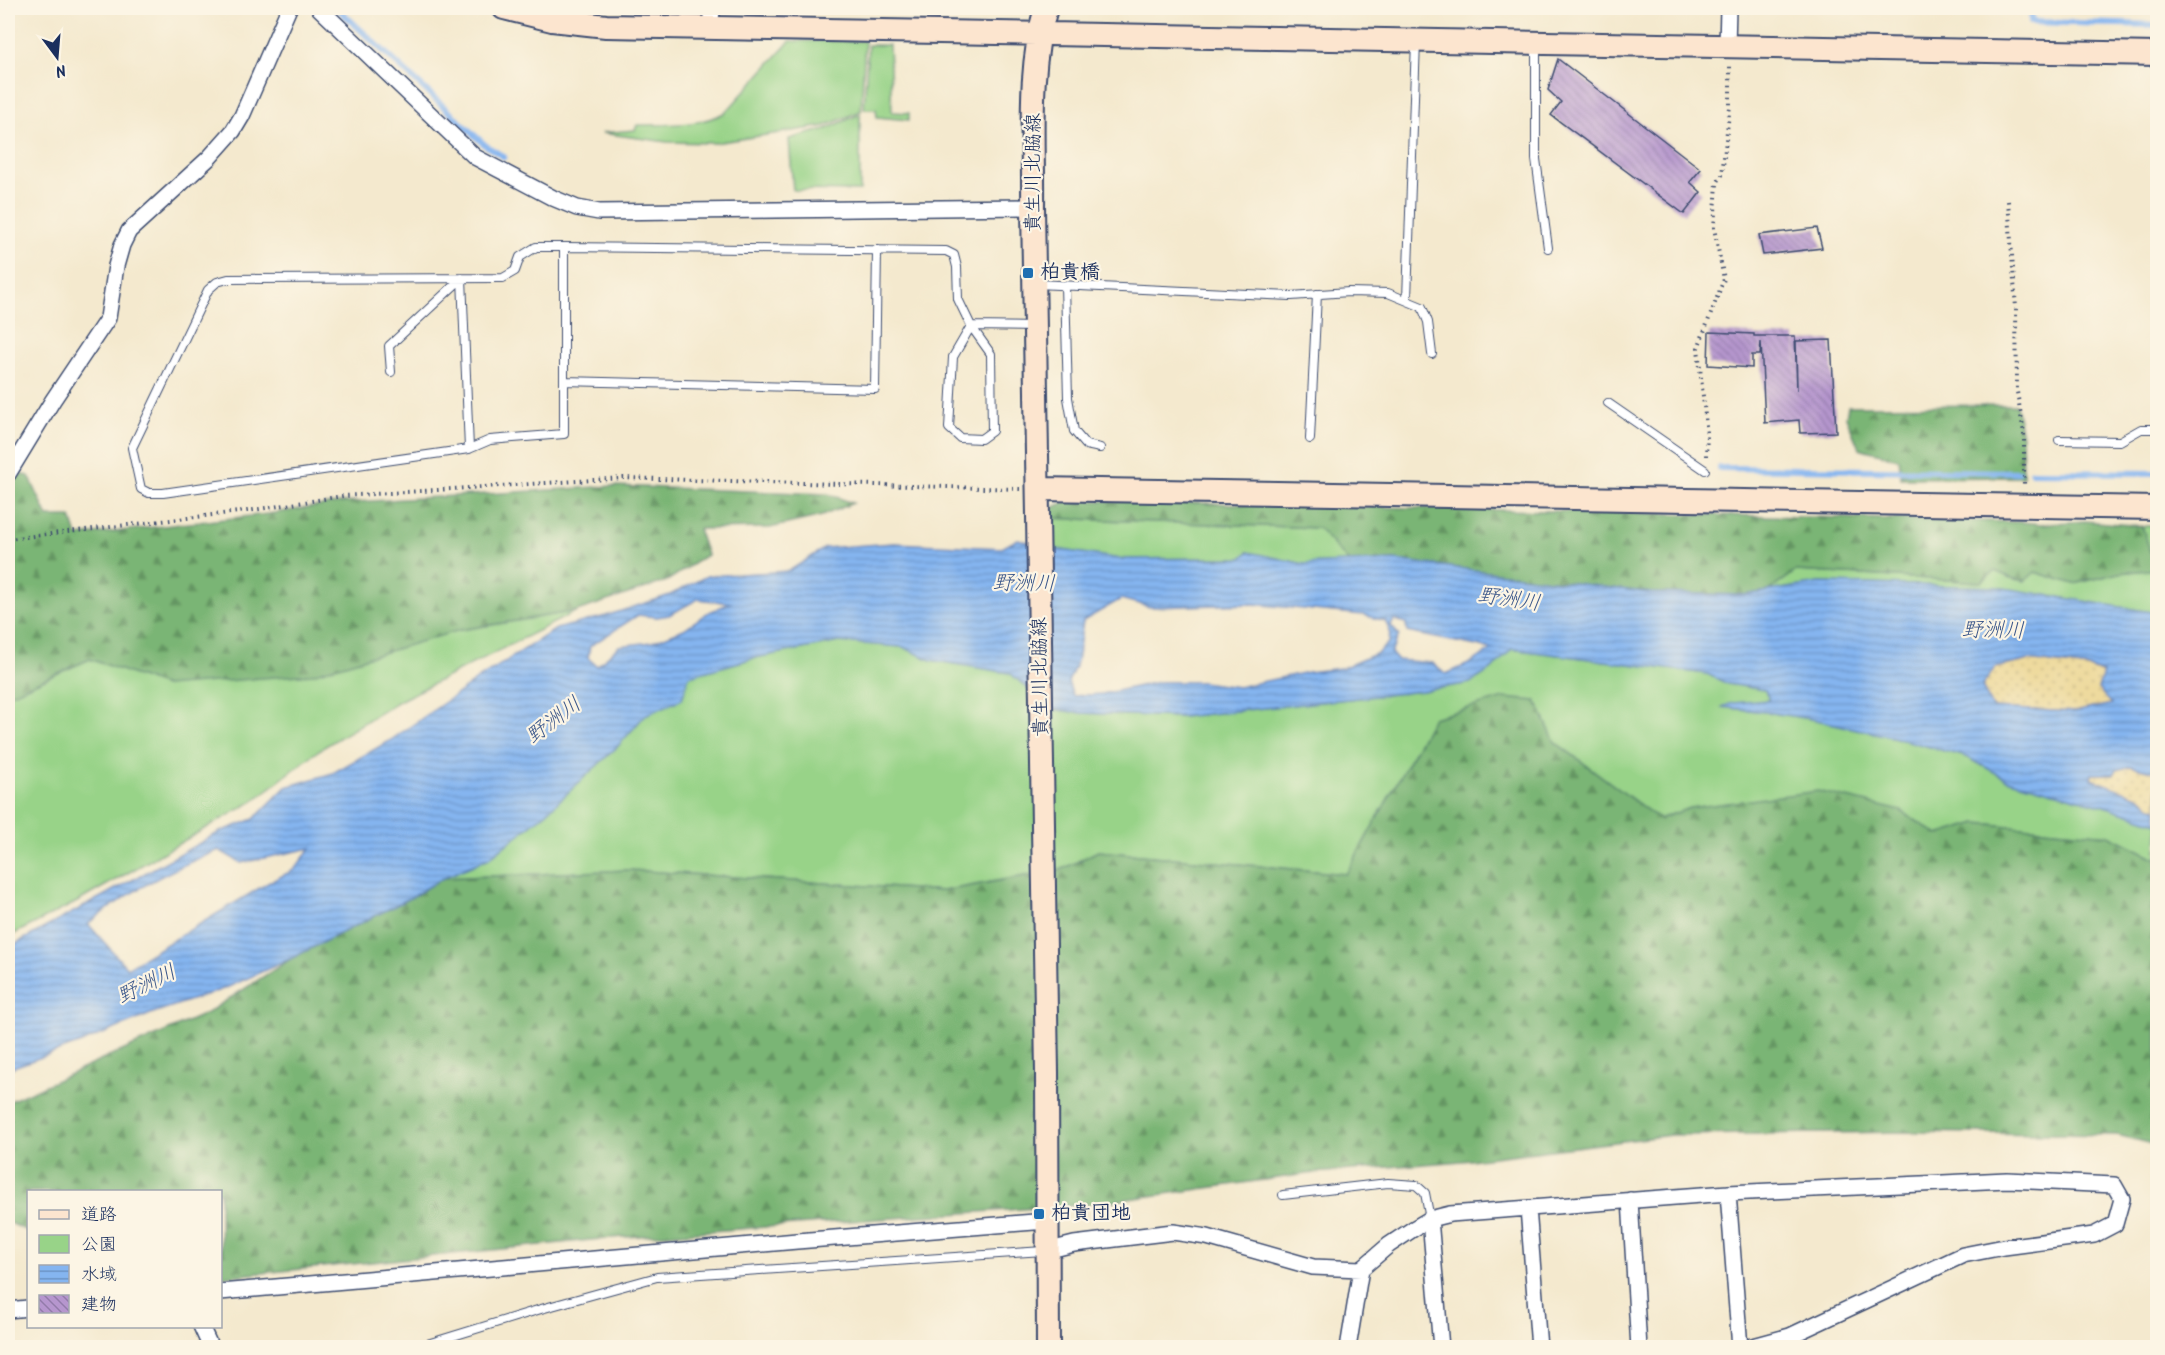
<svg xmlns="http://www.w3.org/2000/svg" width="2165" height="1355" font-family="Kalam,'Klee One',sans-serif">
<defs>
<pattern id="forest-firs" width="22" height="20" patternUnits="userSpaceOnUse" patternTransform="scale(1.5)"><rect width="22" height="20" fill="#7ab574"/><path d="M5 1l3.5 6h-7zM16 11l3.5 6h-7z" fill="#639462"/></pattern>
<pattern id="sand-dots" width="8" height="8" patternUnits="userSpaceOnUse" patternTransform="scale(1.5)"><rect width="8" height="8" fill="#eeda9e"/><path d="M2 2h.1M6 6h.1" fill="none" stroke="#ccbb8a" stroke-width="1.8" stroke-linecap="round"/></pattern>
<pattern id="water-rules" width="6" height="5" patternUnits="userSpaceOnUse" patternTransform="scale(1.5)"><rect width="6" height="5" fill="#85b5f0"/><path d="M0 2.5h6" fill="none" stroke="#6c94c6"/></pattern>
<pattern id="building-back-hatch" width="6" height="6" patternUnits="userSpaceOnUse" patternTransform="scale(1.5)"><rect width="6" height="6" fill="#b696ce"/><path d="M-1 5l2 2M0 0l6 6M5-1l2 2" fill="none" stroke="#937baa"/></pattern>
</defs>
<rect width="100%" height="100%" fill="#fcf5e5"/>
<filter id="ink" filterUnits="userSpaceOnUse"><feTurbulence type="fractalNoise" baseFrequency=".0167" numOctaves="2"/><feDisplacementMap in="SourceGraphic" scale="12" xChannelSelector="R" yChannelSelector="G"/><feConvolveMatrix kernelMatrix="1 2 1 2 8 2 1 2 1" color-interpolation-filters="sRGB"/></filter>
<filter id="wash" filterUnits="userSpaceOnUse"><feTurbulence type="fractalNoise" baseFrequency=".008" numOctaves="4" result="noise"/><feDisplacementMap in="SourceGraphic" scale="24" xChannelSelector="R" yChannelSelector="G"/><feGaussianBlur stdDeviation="1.35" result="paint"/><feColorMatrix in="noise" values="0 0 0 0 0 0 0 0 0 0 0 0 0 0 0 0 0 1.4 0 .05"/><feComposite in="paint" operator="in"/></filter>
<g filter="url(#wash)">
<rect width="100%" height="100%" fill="#f4e9ce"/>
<path fill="#98d388" stroke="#5a8173" stroke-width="1.5" d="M790,41h75l-4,70 -36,15 -111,17 -47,-1 -65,-9 33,-3 2,-5c31,-1 61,2 89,-13z
M868,45h21l3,67 17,1v7l-32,-3 -1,-8h-12z
M860,114v77l-67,-1 -4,-51 37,-10z
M1049,518l270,10 30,34 -45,2 -56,-12 -6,6 -122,1 -71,-11z
M2142,526h15v87l-160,-26 -178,-4 -50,8 27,-20 184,11 15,-11 19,8 20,-7 41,12 44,-11 36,-4z
M577,611l-178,90 -80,49 -67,52 -175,100 -69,35v-242l82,-36 75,27 295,-56z
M839,642l64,5 28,13 79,13 42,36 30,4 99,4 241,-26 48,-8 21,-13 20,-21 197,25 20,10 37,6 5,11 -37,2 -9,4 42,5 51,8 76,17 74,20 40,22 91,25 60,19 -1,36 -48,-24 -132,-12 -39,12 -37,-24 -211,-3 -31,11 -104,-77 -19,-41 -103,17 -87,156 -248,-23 -35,18 -120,22 -313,-21 -187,8 46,-20 57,-45 72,-67 27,-31 37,-16 7,-23 65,-18z"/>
<path fill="url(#forest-firs)" stroke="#4a7269" stroke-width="1.5" d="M2016,405l6,31 1,41 -122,1 -2,-19 -40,-11 -13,-31 2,-11z
M20,474l9,2 19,41h23l6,19 191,-22 71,-11 275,-17 214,8 25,9 -31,13 -52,12 -72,1 9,26 -40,26 -90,30 -117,19 -148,44 -147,12 -75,-27 -82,36v-204z
M1069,500l953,22 19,2 44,-3 57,5 14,43 -37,4 -45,11 -39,-12 -10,9 -11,-2 -19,-8 -14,11 -185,-11 -27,20 -25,4 -93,-2 -256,-33 -46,2 -31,-34 -269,-10 5,-11z
M1504,698l32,3 19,41 104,77 31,-11 128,-17 83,20 37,24 39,-12 132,12 48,24v286l-40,-10 -207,-3 -239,3 -209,26 -148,12 -221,31 -482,34 -390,39 -1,-85h-192v39l-20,-9v-120l199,-89 85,-55 118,-60 33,-20 187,-8 313,21 120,-22 35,-18 248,23 87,-156z"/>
<path fill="url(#sand-dots)" stroke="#84847e" stroke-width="1.5" d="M2029,660l60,8 14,6 9,30 -38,8 -82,-4 -10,-22 13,-18z
M2131,766l27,6 -1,36 -5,-1 -12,-10 -49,-17 1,-6h22l3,-4z"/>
<path fill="url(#water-rules)" stroke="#5072a7" stroke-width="1.5" fill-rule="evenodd" d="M1018,539l31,9 71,11 122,-1 6,-6 56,12 91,-4 256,33 93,2 75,-12 178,4 160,26v159l-26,-6 -14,4 -3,4h-22l-1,5 49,18 12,10 5,1v15l-59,-19 -91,-25 -40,-22 -74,-20 -76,-17 -51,-8 -44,-5 11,-4 36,-3 -4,-10 -37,-6 -21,-10 -195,-25 -21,21 -21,13 -48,8 -241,26 -99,-4 -30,-4 -42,-36 -79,-13 -28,-13 -64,-5 -85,16 -65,18 -7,23 -37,16 -27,31 -72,67 -57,45 -46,20 -33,20 -118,60 -66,30 -73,25 -72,30 -73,26v-121l212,-116 34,-13 32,-32 47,-14 58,-33 87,-61 78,-50 50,-13 64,-21 37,-19 82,-5 36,-23 69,-5 108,5zM698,599l32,4 -21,9 -25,17 -32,13 -33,4 -22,20 -9,-8 2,-12 48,-31 19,2 12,-2zM1121,599l29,8 103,-3 111,11 21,6 5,10 -1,11 -11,11 -36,15 -34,4 -70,15 -36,-5h-43l-57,12 -29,2 -5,-14 9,-20 6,-41zM1394,620l12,3 1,9 85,17 -21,14 -25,11 -14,-11 -35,-3 -6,-7 8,-18 -8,-9zM2029,660l60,8 14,5 -5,16 14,15 -38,8 -82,-4 -10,-22 13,-18zM311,848l-17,22 -26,13 -141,85 -39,-44c38,-31 85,-56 131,-74l22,13z"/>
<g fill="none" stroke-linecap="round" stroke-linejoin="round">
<path stroke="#85b5f0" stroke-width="6" d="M337,8l148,137 19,12
M2032,8l-1,14 127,3
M1720,468l298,4
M2032,472l126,1"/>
</g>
<g id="blocks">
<path fill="url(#building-back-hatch)" d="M1558,59l143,110 -11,13 11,10 -17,22 -133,-99 10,-13 -13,-12z
M1817,228l5,20 -59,7 -4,-20z
M1709,332l45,2v2h41l2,54 -1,-49 35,-1 5,92 -36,1 -1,-13 -34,3 -4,-81 -1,13h-8v13l-44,-3z"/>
</g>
</g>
<g filter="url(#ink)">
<use href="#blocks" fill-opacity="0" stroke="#3c4b6f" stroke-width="1.5"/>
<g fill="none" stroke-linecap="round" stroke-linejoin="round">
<defs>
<path id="lane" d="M1536,44v115l12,89
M564,247v187l-74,6 -21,9 -306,44h-14l-8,-4 -9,-41 76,-158 9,-8 11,-3 275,-1 12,-7 5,-14 16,-10h28l382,4 8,4 3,12 1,32 13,27 20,28 1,77 -11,8 -21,-1 -11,-10 4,-71 18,-31
M462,278l7,171
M1037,284l254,12 58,-4 39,1 34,14 6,15 4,32
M1065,285l3,113 6,33 12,14 14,3
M1407,299l9,-258
M971,326l63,1
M391,372l-2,-26 73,-68
M564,381l311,8 2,-139
M1608,403l97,67
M1310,439l7,-145
M2059,440l61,1 21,-12h17
M1283,1195l105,-12 28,2 9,8 5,26
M424,1345l117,-36 116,-32 387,-26"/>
<path id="street" d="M319,8l156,149 78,41 24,10 22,4 434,-5
M709,27l4,-19
M1727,46l1,-38
M8,474l45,-74 55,-82 8,-52 6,-21 7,-14 80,-73 24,-27 9,-15 47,-108
M1728,1193l12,155
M1630,1200l9,148
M1528,1208l11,140
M1430,1219l11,129
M1046,1251l28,-7 99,-12 34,5 106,30 48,2
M220,1292l577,-51 250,-20
M8,1310l20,-2
M201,1326l10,22
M1348,1348l13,-79 28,-24 24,-16 17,-10 20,-5 278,-21 279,-13 107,5 8,14 -7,25 -21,11 -90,12 -41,8 -173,81 -44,12"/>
<path id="secondary" d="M504,8l48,12 54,6 1552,28
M1046,8c-19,63 -12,133 -13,199l14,866 1,275
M1039,489l1119,19"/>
</defs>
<use href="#lane" stroke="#3c4b6f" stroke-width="10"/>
<use href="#street" stroke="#3c4b6f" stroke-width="18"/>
<use href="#secondary" stroke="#3c4b6f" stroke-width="26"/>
<path stroke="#3c4b6f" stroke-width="4" stroke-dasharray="1.5 4.5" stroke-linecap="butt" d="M2008,201l8,107 1,84 7,41v54
M1706,456l1,-21 -9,-87 26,-69 -10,-51 3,-45 5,-8 8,-70v-41
M8,539l239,-28 96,-15 281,-18 396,11"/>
<use href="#lane" stroke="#fff" stroke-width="8"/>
<use href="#street" stroke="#fff" stroke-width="15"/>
<use href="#secondary" stroke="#fce5cf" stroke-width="22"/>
</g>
</g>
<g fill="#1f6fb2" stroke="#fcf5e5" stroke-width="2">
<rect x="1022" y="267" width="12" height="12" rx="3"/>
<rect x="1033" y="1208" width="12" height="12" rx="3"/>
</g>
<g text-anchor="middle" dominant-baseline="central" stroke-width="4.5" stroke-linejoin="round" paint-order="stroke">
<g font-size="20" fill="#1b2f5e" stroke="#fcf5e5">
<text transform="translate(1034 173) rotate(-90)">貴生川北脇線</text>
<text transform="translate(1041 677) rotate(-91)">貴生川北脇線</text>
</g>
<g font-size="20" font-weight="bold" fill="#1b2f5e" stroke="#fcf5e5" text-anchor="start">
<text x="1040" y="273">柏貴橋</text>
<text x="1051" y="1214">柏貴団地</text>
</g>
<g font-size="21" font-style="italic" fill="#3b578a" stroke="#fcf5e5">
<text transform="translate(1024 584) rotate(1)">野洲川</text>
<text transform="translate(1509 600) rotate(8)">野洲川</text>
<text transform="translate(1993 631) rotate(1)">野洲川</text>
<text transform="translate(554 721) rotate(-37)">野洲川</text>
<text transform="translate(147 985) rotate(-26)">野洲川</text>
</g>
</g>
<rect width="2165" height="1355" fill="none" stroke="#fcf5e5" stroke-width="30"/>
<rect x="27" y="1190" width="195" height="138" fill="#fcf5e5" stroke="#a2a6af" stroke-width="1.5"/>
<rect x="39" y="1210" width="30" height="9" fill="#fce5cf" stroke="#a2a6af" stroke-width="1.5"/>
<text x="81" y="1220" font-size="18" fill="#1b2f5e">道路</text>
<rect x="39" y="1235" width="30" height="18" fill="#98d388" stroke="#a2a6af" stroke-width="1.5"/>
<text x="81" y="1250" font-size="18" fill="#1b2f5e">公園</text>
<rect x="39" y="1265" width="30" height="18" fill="url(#water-rules)" stroke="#a2a6af" stroke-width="1.5"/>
<text x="81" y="1280" font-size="18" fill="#1b2f5e">水域</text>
<rect x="39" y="1295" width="30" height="18" fill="url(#building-back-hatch)" stroke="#a2a6af" stroke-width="1.5"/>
<text x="81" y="1310" font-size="18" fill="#1b2f5e">建物</text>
<g transform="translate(57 57) rotate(164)" stroke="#fcf5e5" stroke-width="4.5" paint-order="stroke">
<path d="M0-4.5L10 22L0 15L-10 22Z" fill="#1b2f5e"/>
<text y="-9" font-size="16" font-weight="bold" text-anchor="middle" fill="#1b2f5e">N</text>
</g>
</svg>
